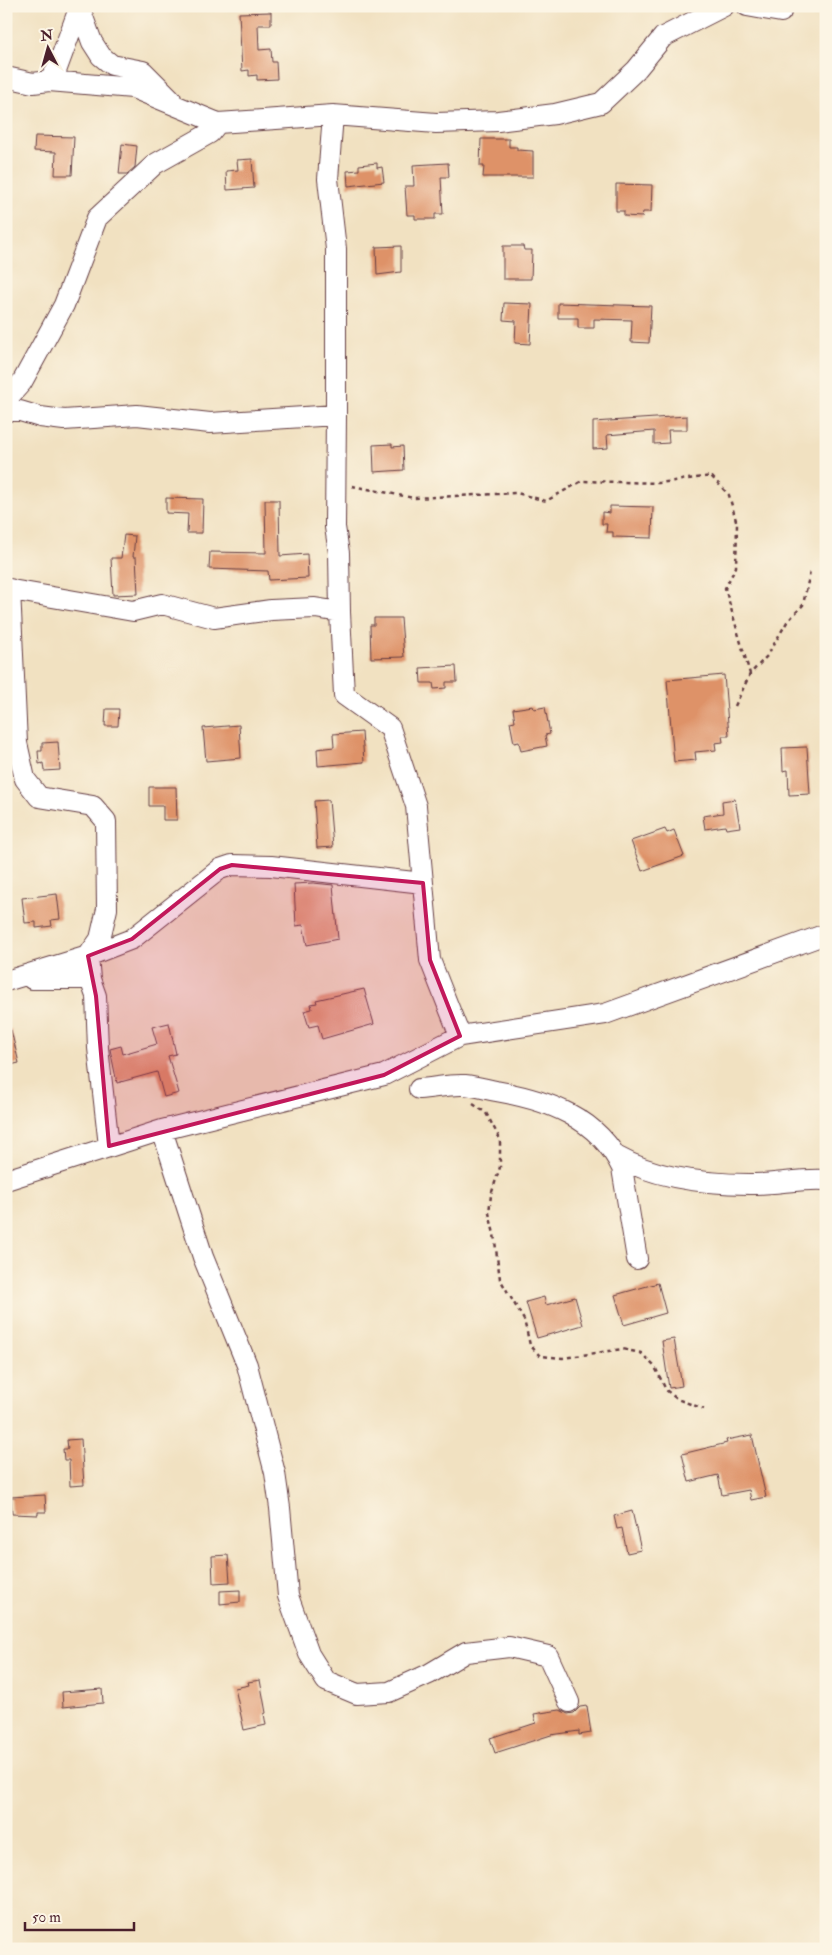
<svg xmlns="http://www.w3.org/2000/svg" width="832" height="1955" font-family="'IM FELL Double Pica',serif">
<rect width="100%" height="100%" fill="#fcf5e5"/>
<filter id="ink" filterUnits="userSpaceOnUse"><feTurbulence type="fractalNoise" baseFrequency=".02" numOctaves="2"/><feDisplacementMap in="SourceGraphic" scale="10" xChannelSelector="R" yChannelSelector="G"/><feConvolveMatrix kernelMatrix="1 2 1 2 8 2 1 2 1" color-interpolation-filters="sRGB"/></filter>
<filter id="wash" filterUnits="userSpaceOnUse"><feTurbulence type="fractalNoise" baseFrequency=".0096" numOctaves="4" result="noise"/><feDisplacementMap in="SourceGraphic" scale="20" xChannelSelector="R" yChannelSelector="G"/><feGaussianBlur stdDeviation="1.12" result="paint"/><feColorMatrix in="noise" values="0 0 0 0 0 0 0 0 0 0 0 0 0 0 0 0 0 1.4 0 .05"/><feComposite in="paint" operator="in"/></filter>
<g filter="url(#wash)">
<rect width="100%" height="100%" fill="#f1e1c1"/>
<g id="blocks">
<path fill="#de9268" d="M271,12v13h-13l1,25 12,-1 1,13h4l1,17 -20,1v-5l-8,1v-6l-7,1 -3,-58z
M35,136l39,1 -2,38h-17l1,-23 -22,-1z
M481,139h28v8h8v3l16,1v26h-50l1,-11h-4z
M122,144l15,2 -2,21 -8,7h-8z
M252,159l2,29 -27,2 -1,-19 12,-1 -1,-10z
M377,163v5l5,-1 2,15 -36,4 -1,-15 12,-1v-5z
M448,163l1,14h-8l2,37h-8v5h-20v-4h-8l-2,-29h9l-1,-21z
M616,184l36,1 -1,27h-8l-1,5 -18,-1v-5h-8z
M401,246v26l-24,3 -1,-28z
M503,246h20l1,4h8l-1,29h-28z
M504,303l28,1 -2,40 -15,-1 1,-22 -13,-1z
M558,303l93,3 -2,37 -18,-1 1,-22 -38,-1v9h-16v-10h-20z
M687,416v14h-19l1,13 -15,1v-13l-47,4 1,13 -15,1v-27z
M392,444v3l11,-1 1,24 -30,2 -1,-27z
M166,498l37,1 -1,34h-15l1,-19 -22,-1z
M265,500h14l1,56 27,-2 1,24 -39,2 -1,-9 -59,-2 1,-17 56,1z
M610,506l43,1 -1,31 -39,-1v-5h-7l1,-8h-5v-12l8,1z
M124,535l11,1 -2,21h3l2,37 -25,1 -2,-37h10z
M374,618h27l3,39 -33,1 -1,-33h4z
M456,666l1,16h-11v6l-12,1 -1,-6h-12l-1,-15z
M724,675l5,61h-7l1,6 -8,1 1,7 -21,2 1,8 -22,2 -7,-82z
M533,706l1,3 11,-2 5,27 -5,1 2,11 -26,5 -2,-9 -5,1 -4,-21 5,-1 -2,-12z
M106,709h13l-1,17h-13z
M239,725l2,33 -35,3 -3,-33z
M362,732l2,30 -46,4 -1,-17 17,-2 -1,-13z
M58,742l2,28 -16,1 -1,-8 -4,1 -1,-13h4v-8z
M807,747l3,47 -21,1 -1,-25 -5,1 -1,-23z
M149,787h27l1,33h-14v-14h-14z
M735,799l5,28 -14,2 -1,-3 -20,3 -2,-13 20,-3 -1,-12z
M329,800l4,47 -16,1 -3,-47z
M665,829l2,4 7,-3 10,26 -42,15 -11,-30z
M313,883l20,2 5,54 -31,6 -4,-20 -7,1 -2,-42z
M57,894l3,25 -9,1 1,6 -16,2v-6l-11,1 -3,-25z
M364,989l10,35 -52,15 -4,-14 -9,2 -5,-16 8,-2 -1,-5 6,-1 -1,-3z
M169,1023l7,31 -8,2 11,37 -15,4 -7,-25 -40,11 -7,-34 11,-3 2,8 34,-10 -5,-17z
M11,1030l8,33 -13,3v-35z
M658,1283l8,30 -42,12 -9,-30z
M544,1297l2,8 29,-8 8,28 -46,13 -11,-36z
M674,1339l8,47 -13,2 -7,-47z
M752,1435l14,62 -15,3 -2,-10 -27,5 -4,-20 -29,7 -7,-28 45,-11 -1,-3z
M81,1439l3,46 -14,1 -1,-26h-5l-1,-11h5l-1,-9z
M45,1495l1,17h-8v3l-26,-1 -1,-17z
M632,1511l9,39 -14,3 -5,-25 -5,1 -3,-13z
M228,1555l2,27 -17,1 -1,-27z
M240,1590v12l-20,2v-13z
M260,1680l6,33 -2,1 2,11 -22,5 -9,-42 14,-3 -1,-3z
M102,1689l1,14 -40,4 -1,-15z
M587,1706l4,27 -12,2v-4l-28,4 -56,18 -5,-15 46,-15 -2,-9 26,-4 8,4 6,-1 6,-6z"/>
</g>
</g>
<g filter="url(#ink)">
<use href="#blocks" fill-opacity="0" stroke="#633c42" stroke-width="1"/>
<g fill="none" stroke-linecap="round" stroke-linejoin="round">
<defs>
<path id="minor" d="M79,6l13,36 9,14 11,9 31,6 28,28
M747,6l34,6
M6,77l27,6 16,-2 7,-10 21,-57 1,-8
M49,81l84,7 85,35 115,-8 103,8 62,-2 57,-7 46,-11 35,-33 27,-33 61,-31
M333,115l-5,64 8,70v166
M6,400l16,-18 42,-77 33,-87 58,-54 55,-31 8,-10
M6,411h14l20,6 24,3 73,-5 73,8 126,-8 -1,112 4,26 1,59 -25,-4 -44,2 -57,8 -52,-14 -29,7 -127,-22
M10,589l7,154 8,36 14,18 54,9 13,15 1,88 -7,30 -12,17 2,23
M423,883l7,77 30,76
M32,979h58l6,17 2,52 11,98
M6,981l82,-25 44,-17 88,-70 12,-4 39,1 152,17 -7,-77 -26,-78 -46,-33 -4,-83
M419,1089c15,-1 31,-5 46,-4 10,1 21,4 31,6 51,9 102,26 126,77l15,91
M162,1130l41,127 44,108 28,108 5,35 8,88 21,58 17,27 31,13 32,-2 40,-18 37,-22 43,-5 39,9 21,46
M616,1156c39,22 89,28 134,28 25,1 50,-6 76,-4
M6,1180l156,-50 222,-55 76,-39 145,-22 221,-80"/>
</defs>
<use href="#minor" stroke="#633c42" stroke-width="22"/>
<path stroke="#633c42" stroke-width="2.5" stroke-dasharray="4 4" stroke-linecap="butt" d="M352,486l62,12 103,-5 29,8 36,-20 77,2 52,-7 18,19 8,29 -1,43 -11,21 25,86
M735,706l15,-32 17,-18 20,-34 16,-17 7,-33
M473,1104l13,9 14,26v28l-9,28 -2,18 5,21 6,45 24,41 6,25 10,11 23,2 59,-9 19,4 14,14 11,23 11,9 27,10"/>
<use href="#minor" stroke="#fff" stroke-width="20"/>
</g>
</g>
<path fill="#c2185b" fill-opacity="0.2" stroke="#c2185b" stroke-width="4" stroke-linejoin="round" d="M232,865l191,18 7,77 30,76 -76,39 -275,71 -13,-150 -8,-40 44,-17 88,-70z"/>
<rect width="832" height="1955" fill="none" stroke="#fcf5e5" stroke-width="25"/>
<g transform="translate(48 48) rotate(354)" stroke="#fcf5e5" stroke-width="4" paint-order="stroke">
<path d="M0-4L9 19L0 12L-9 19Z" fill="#4a1f2b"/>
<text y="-8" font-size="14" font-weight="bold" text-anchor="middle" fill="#4a1f2b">N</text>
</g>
<path d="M25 1922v8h109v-8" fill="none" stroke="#4a1f2b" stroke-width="2.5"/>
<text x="32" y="1922" font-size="15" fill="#4a1f2b" stroke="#fcf5e5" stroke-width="4" paint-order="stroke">50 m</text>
</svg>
